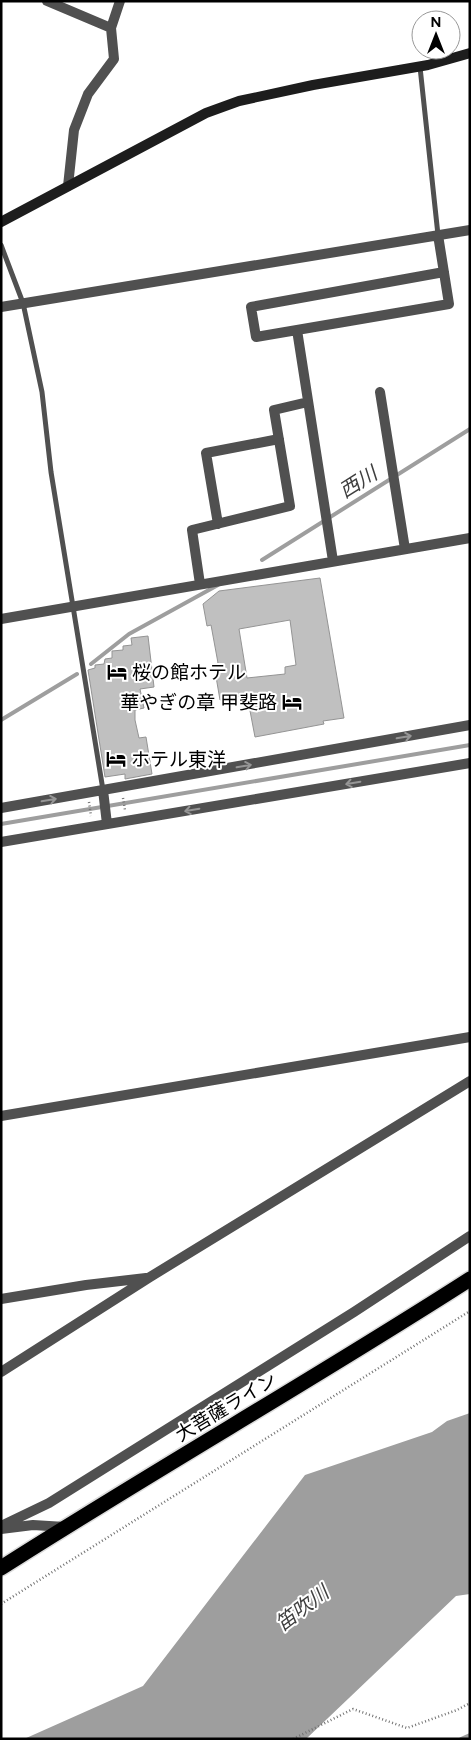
<svg xmlns="http://www.w3.org/2000/svg" width="471" height="1740" font-family="Figtree,'Noto Sans JP',sans-serif">
<rect width="100%" height="100%" fill="#fff"/>
<path fill="#9e9e9e" d="M470,1413v181l-14,2 -150,143h-282l119,-53 162,-211 127,-43 15,-11z"/>
<g fill="none" stroke-linecap="round" stroke-linejoin="round">
<path stroke="#9e9e9e" stroke-width="4" d="M262,560l208,-131
M91,664l38,-30 89,-49
M1,720l76,-46
M1,824l469,-79
M461,1739l9,-4"/>
</g>
<path fill="#c0c0c0" stroke="#949494" fill-rule="evenodd" d="M320,578l24,140 -21,3 1,3 -69,13 -8,-42 -27,5 -6,-35 4,-2 -7,-38 -4,1 -4,-22 16,-13zM290,620l6,45 -11,2v7l-38,4 -8,-49z
M148,636l6,51 -14,2 4,19 -9,2v10l4,18 7,-1 6,37 -27,5v-5l-20,3 -17,-107 7,-2v-3l9,-1 1,-5 7,-1v-7l11,-1v-4l9,-1 -1,-7z"/>
<g fill="none" stroke-linecap="round" stroke-linejoin="round">
<defs>
<path id="highway" d="M1,1568c155,-99 315,-190 469,-289"/>
</defs>
<use href="#highway" stroke="#dbdbdb" stroke-width="18"/>
<path stroke="#727272" stroke-width="2.5" stroke-dasharray="1 2.5" stroke-linecap="butt" d="M123,798l2,12
M89,802l2,14
M1,1604l469,-293
M293,1739l60,-30 54,19 50,-18 13,-7"/>
<path stroke="#505050" stroke-width="5" d="M420,67l18,168
M1,245l22,58 19,89 9,80 52,318"/>
<path stroke="#505050" stroke-width="10" d="M47,1l64,27 9,-27
M68,186l6,-56 14,-36 26,-35 -3,-31
M438,235l11,69 -193,33 -5,-30 193,-35
M1,307l469,-77
M297,330l36,231
M380,392l25,157
M218,524l-12,-71 73,-14
M200,584l-8,-54 98,-24 -16,-96 34,-8
M1,619l469,-81
M103,790l4,34
M1,808l469,-83
M1,842l469,-79
M1,1116l469,-79
M1,1299l85,-14 60,-7
M1,1372l149,-95 320,-196
M1,1526l48,-23 305,-191 116,-76
M1,1529l32,-4 32,2"/>
<path stroke="#1d1d1d" stroke-width="10" d="M1,222l205,-109 33,-12 74,-16 115,-20 42,-12"/>
<use href="#highway" stroke="#000" stroke-width="15"/>
</g>
<defs><path id="oneway-shaft" d="M-6 0H5M1.5-3L5.5 0L1.5 3" fill="none" stroke-width="1.6" stroke-linecap="round" stroke-linejoin="round" transform="scale(1.25)"/></defs>
<g stroke="#969696">
<use href="#oneway-shaft" transform="translate(404 737) rotate(-10)"/>
<use href="#oneway-shaft" transform="translate(244 766) rotate(-10)"/>
<use href="#oneway-shaft" transform="translate(353 783) rotate(170)"/>
<use href="#oneway-shaft" transform="translate(49 800) rotate(-10)"/>
<use href="#oneway-shaft" transform="translate(192 810) rotate(170)"/>
</g>
<defs>
<symbol id="hotel-bare" viewBox="-9 -9 18 18"><path d="M-6-4.5h1.5V1H6V5H4.5V3h-9V5H-6ZM-4 0a1.8 1.8 0 1 1 3.6 0ZM.5 0V-2.5h3Q6-2.5 6 0Z" fill="#000" stroke="#fff" stroke-width="2.5" paint-order="stroke"/></symbol>
</defs>
<g fill-rule="evenodd">
<use href="#hotel-bare" x="103" y="658" width="28" height="28"/>
<use href="#hotel-bare" x="278" y="688" width="28" height="28"/>
<use href="#hotel-bare" x="102" y="745" width="28" height="28"/>
</g>
<g text-anchor="middle" dominant-baseline="central" stroke-width="4" stroke-linejoin="round" paint-order="stroke">
<g font-size="19" fill="#000" stroke="#fff" text-anchor="start">
<text x="132" y="672">桜の館ホテル</text>
<text x="277" y="702" text-anchor="end">華やぎの章 甲斐路</text>
<text x="131" y="759">ホテル東洋</text>
</g>
<g font-size="19" fill="#000" stroke="#fff">
<text transform="translate(226 1407) rotate(-31)">大菩薩ライン</text>
</g>
<g font-size="20" font-style="italic" fill="#3f3f3f" stroke="#fff">
<text transform="translate(358 482) rotate(-32)">西川</text>
<text transform="translate(302 1608) rotate(-37)">笛吹川</text>
</g>
</g>
<rect width="471" height="1740" fill="none" stroke="#000000" stroke-width="5"/>
<g transform="translate(436 35)"><circle r="24" fill="#ffffff" stroke="#999999"/>
<path d="M0-4L9 19L0 12L-9 19Z" fill="#000000"/>
<text y="-8" font-size="14" font-weight="bold" text-anchor="middle" fill="#000000">N</text>
</g>
</svg>
